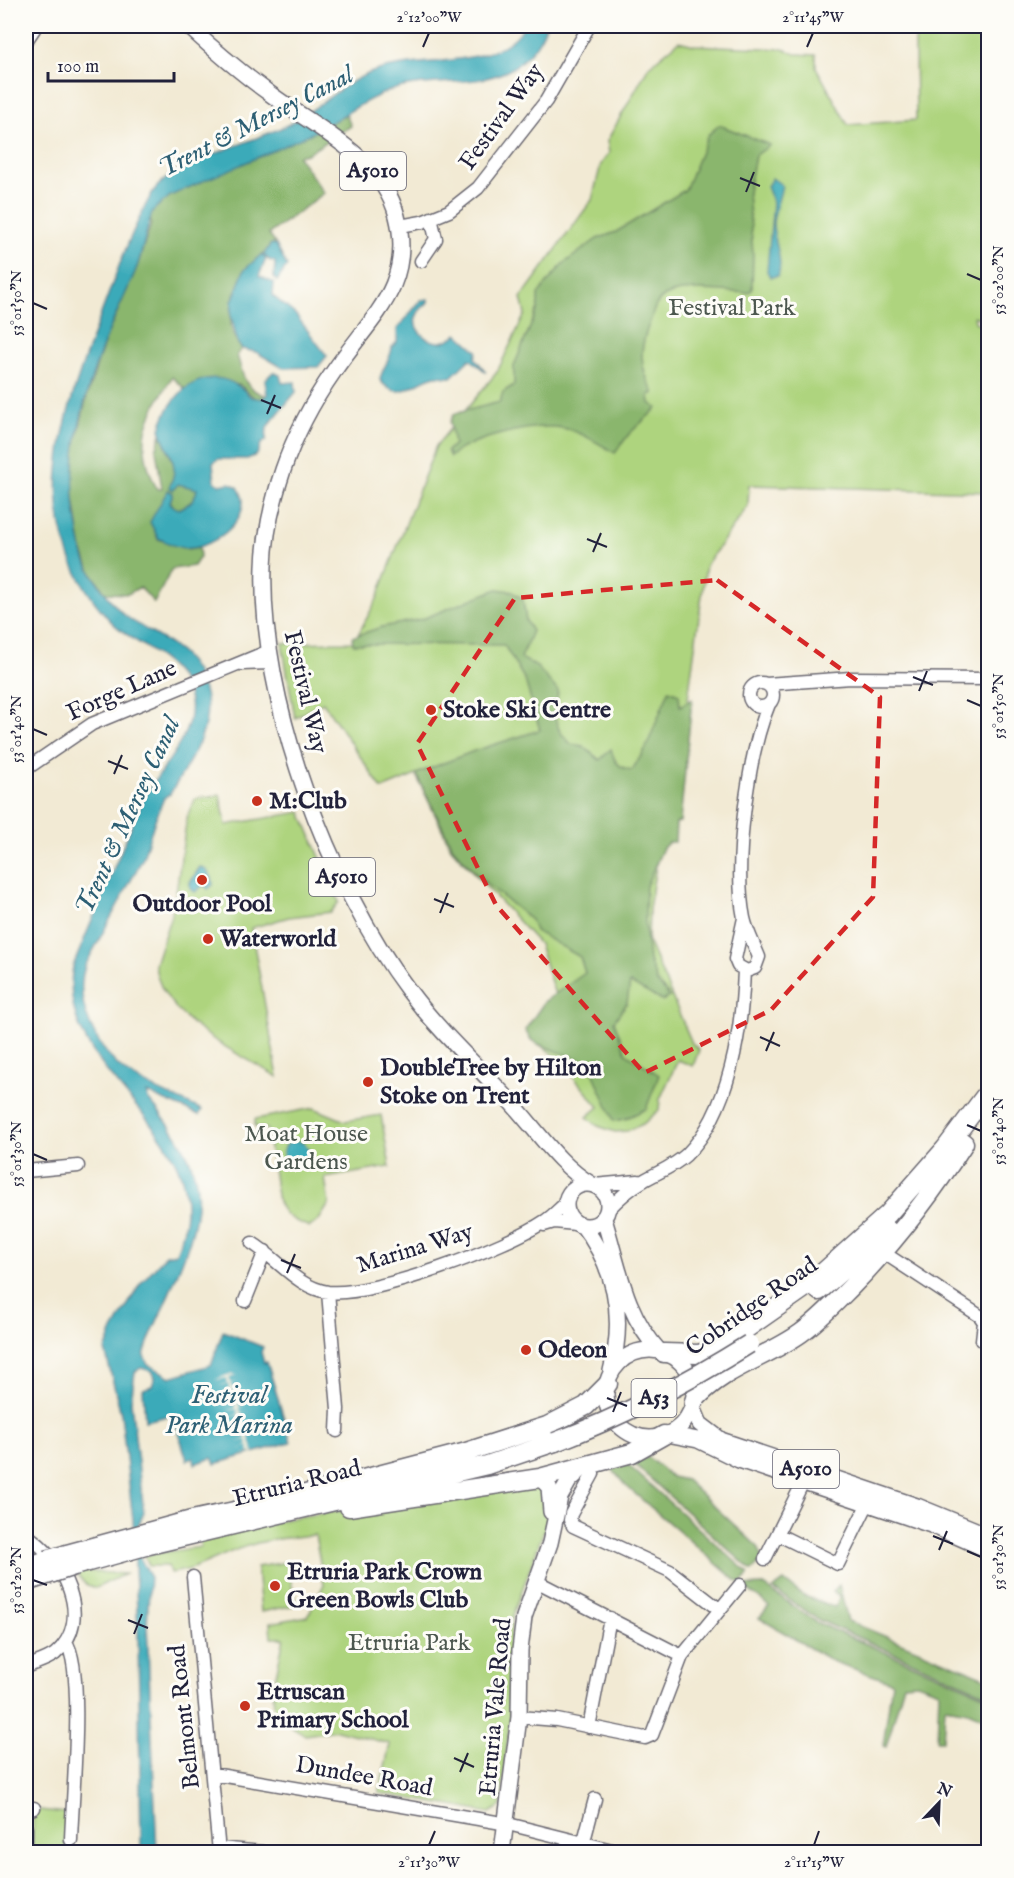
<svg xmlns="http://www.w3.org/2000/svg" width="1014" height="1878" font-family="'IM FELL English',serif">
<rect width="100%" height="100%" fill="#fdfcf7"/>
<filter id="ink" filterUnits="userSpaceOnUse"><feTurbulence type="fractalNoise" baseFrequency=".0167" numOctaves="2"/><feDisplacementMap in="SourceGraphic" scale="12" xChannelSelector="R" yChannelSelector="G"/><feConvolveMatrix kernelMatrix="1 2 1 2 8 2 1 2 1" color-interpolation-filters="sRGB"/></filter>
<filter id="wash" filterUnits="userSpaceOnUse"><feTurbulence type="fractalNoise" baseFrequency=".008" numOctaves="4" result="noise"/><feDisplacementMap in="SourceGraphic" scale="24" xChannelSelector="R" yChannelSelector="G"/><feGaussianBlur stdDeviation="1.35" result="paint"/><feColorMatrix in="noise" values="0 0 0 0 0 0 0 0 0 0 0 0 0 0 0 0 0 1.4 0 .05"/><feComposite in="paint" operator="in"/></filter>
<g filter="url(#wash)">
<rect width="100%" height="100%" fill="#f2ead4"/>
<path fill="#aed47e" stroke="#687b5c" stroke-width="1.5" d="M918,26h70v296l-14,-6 1,6 13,6v164l-239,-7 -1,21 -42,59 -24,178 -25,117 -8,49 -1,32 44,102 7,7 -6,16 -15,-6 -18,39 -1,11 -16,14 -16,7 -12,1 -17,-6 -11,-9 12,-10 -43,-51 -19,-13 19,-45 -17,-54 -88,-96 -35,-73 -34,14 -59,-87 -28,16 -13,-75 72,-1 23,-43 59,-153 61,-74 28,-58 -4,-16 71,-98 9,-36 8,-11 -2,-12 42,-75 30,-25 15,4 90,4 11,5 21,1v12l32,58 68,-5 -1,-78z
M220,795l6,30 75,-13 38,90 -8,10 -42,5 -38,11 27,149c-42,-25 -119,-59 -123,-113l19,-58 13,-89 8,-18z
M314,1108l31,13 36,-6 9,52 -65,11 4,26 -10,16 -9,7c-16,-6 -26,-10 -32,-25l-11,-73 -12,-2v-8z
M534,1484l11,4 7,45 -8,-3 -33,91 -1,95 -9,90 -11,7 -111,-20 11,-49 -53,-14 -32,5c-8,-6 -20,-11 -27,-19 -12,-13 3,-61 6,-78h-13l-1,-15 38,-7 16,-32 -9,-49c-20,2 -41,3 -61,9 -29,7 -54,26 -84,29l-2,-7h-19l-4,-11 56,-8 -2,-8 98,-22z
M287,1562l9,43 -35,7 -4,-45z
M84,1571l41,3 -29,14 -11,-4 -8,-10z
M40,1810l26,3v39h-34l1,-36z"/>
<path fill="#8ab66d" stroke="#566c54" stroke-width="1.5" d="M346,115l5,11 -44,28 -9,2 26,37 -55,41 7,11 -5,-1 -7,10 5,6 -7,-6c-26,20 -44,67 -20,95l-5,6c7,22 6,34 30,41l-10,4 -17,-15 -51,1 -4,3 -13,-12c-25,42 -39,64 -15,112h5l-6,-39 5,-16 14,33 2,17 21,5c-3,11 -9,16 -19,20l-7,-2 -4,-16 -17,31 7,17 30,10 11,-2 1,10 -6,9 -22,3 -18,34 -14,-16 -12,7 -22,-1 -16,-22 -9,-25 -9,-62 2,-32 13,-56 18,-56 32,-73 14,-43 -1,-9 4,-6 16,-13z
M719,125l51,20 -15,11 -7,36 5,61 -1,37 -5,3c-21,-1 -63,-8 -82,3 -9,5 -11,14 -14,23 -12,29 -13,46 3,74l-5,2 1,8 7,5 -28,26 -14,19c-18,-10 -39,-25 -60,-26 -26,-2 -87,12 -105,30l-3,-6 7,-7 -4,-22 4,-8 46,-12 3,-10 11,-7v-19l24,-58v-13l5,-7 20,-24 34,-25 19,-7 69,-42 23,-55z
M497,589l14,2 12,8 3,22 6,10 -11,27 16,9 21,24 -3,27 5,14 11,12 12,2 17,14 11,-11c3,13 8,19 21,21l14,-22 23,-58 10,4 1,12 12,-7 -12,123 -4,1 -1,19h-6l-6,6 -17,38 -1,37 4,37 8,22 13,15 -8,4 -32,-18 -3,20 -13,18 12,32 33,22 -13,34 -21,10 -11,2 -25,-58 -51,-19 -7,-4 -6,-10 20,-29 40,-28 -5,-16 -45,-26 -4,-11 -50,-41 -28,-31 -37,-74 58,-23 66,-21 -15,-50 -21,-35 -151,-1 -1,-7 30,-10 40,-8z
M648,1457l24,20 14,3 72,67 5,12 -11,12 -120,-109z
M627,1464l122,110 -9,10 -115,-99 -13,-16z
M784,1581l20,15 31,11 5,-10 -7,-5 6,-7 9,36 140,58v16l-169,-75 -46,-31z
M763,1585l55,38 170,74v23l-20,-9 -23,-4 -2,34h-6l2,-50 -22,-8 -13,1 -18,63 -3,-1 9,-64 -58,-20 -75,-44 10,-12 -26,-20z"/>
<path fill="#3baab9" stroke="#2e667a" stroke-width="1.5" d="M524,26h22c-6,18 -20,34 -37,44 -39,20 -86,6 -125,23 -24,10 -45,26 -68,38 -48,23 -98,43 -146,65 -5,5 -13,10 -17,15 -3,4 -12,46 -16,56 -9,24 -22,47 -31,71 -24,60 -41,126 -28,190 2,14 5,32 13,44 8,13 24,36 36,45 34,25 62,28 77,73 12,36 -16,74 -34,104l-6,4 -9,22 -12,38 -58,108c-12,37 12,84 42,107 21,15 51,25 75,37l-3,5 -52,-22 1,6c69,79 57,111 18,202 -7,18 -18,36 -22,55l4,8 22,13 41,-12 12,-34 40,16 -2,5 3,11 3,-1 24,80 -76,22 -3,-6 -17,6 -2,-6 -6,2 -14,-45 -28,6 -2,-32 9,-3 3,-9 -3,-6 -11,-3 -6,4 -4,30 13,111 -5,11 1,34 10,18 -3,48 10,228h-16l-3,-217 -5,-114 -12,-107 -16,-64 8,-20 27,-46 26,-29 10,-2c54,-125 -125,-170 -103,-287 15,-36 30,-72 45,-108 10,-23 19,-48 32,-70 15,-24 45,-56 40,-87 -7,-43 -59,-55 -84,-85 -81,-93 -45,-195 -7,-297 16,-42 31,-86 52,-124 18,-34 108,-53 142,-73 28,-16 51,-40 82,-51 42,-15 125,-1 149,-45z
M772,178l10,7c-2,13 -8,25 -9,38 0,18 11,36 5,53l-8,1 -3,-6 6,-68 -6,-17z
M271,244l5,1 11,21 -10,15 -3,-3 1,-16 -6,-2 -5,-6z
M262,254l4,5 -7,17 15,7 -1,13 23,19 31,41 -9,11 -35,1 -27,-16 -14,-3 -4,-5 -7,-28 1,-14 12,-32z
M428,299v3c-3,4 -8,7 -10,11 -9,15 9,30 23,29 7,-1 11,-5 17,-8l19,17 -2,7 11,14 -16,-13 -19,18c-6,1 -10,-2 -15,-1 -19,2 -37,30 -56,4 2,-13 11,-20 12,-33l5,-5v-13l24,-29z
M273,372l7,3 2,8 13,-1 1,10 -29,35 -1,13 -5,4 -4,11 -10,4h-29l-5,4 2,19 5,3 10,-2 8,4c2,4 5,9 5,14 1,23 -32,47 -53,47 -11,1 -22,-5 -32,-10l-8,-16 18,-32 5,3 -3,9 2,4 7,3c10,-4 16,-9 18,-20l-19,-5 -5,6 -4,-3c13,-25 -3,-34 -9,-58 12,-44 56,-71 91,-32l12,2 4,-4 -2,-15z
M200,867l6,2 6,9 1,7 -5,4 -4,-4 -9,7 -5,-4v-6z
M283 1154a13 13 0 1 1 26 0a13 13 0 1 1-26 0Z"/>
<path fill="#f2ead4" d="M228,1375h9l-8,3 2,5 7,-2 -7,3 2,5 7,-2 -7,3 4,11 8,-1 -7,2 1,5 7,-2 -7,3 2,5 7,-1 -7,2 13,39 -3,1 -1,-2 -10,4 10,-5 -2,-5 -10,4 10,-5 -1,-5 -11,2 10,-3 -5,-18 -11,3 10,-4 -2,-5 -10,2 10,-3 -1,-5 -11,2 10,-3 -1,-5 -11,2 10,-3 -1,-5 -11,2 10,-3 -2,-6 -10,3 10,-4 -2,-5 -10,2 10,-3 -1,-5 -12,2z"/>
</g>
<g filter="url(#ink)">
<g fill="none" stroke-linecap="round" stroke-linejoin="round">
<defs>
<path id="minor" d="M26,41l10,-15
M400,226l22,-4 27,-11 29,-23 68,-87 43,-75
M421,261l15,-22 -5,-21
M242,664l29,-1
M749 695a12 12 0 1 1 24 0a12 12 0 1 1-24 0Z
M766,684l85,-6 137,1
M26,769l66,-45 177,-73
M744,918l-9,41 3,7 9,5 8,-3 4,-11c-5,-13 -12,-25 -15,-39 -11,-54 4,-164 25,-214
M26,1171l52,-5
M594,1185l44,-4
M608,1210c11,-12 21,-21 35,-29 15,-9 30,-14 43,-26 44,-43 56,-127 58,-185
M544,1225l10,-3 22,2
M252,1243c25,15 46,45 76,49 46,5 179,-45 217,-71 8,-5 14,-12 21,-18
M884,1253l96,63 4,6 -2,18
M328,1292l10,117 -1,22
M245,1301l20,-50
M593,1474l-22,40 -1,6 3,6 97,45 49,38
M26,1535c36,22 70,84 29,119 -8,6 -20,9 -29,13
M779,1535l59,29 30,-61
M765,1559l42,-85
M193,1577l26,275
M536,1581l146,75
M66,1642c19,27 6,159 5,198
M519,1717l38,3 88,18 7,-3 30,-79 58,-71
M589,1727l21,-109
M213,1774l295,50 112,28
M26,1811l8,-3
M26,1828v13
M219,1848l43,4
M581,1852l14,-53"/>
<path id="major" d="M188,26c26,24 52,46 81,67 45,34 113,64 128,123 18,70 -28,103 -63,155 -21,30 -39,64 -51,99 -10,30 -18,64 -19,96 -5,134 65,319 145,425 29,39 66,73 99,108 26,27 51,67 83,85
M566 1205a21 21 0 1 1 42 0a21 21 0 1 1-42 0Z
M604,1219c15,48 20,94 56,133
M583,1226c34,44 42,92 28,145
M606 1394a44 44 0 1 1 88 0a44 44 0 1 1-88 0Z
M692,1405l8,19 21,16 196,66 71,29
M667,1434l31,6 41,20 192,65 57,25
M540,1478l9,9 2,25
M502,1852l17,-135 1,-67 4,-33 26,-74 10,-46 9,-16 15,-14"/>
<path id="highway" d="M819,1291l69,-61
M664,1353l34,1 18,-4 93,-65 79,-71 57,-65 43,-57
M694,1401c28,-33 72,-43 107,-68 18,-13 35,-31 50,-46 44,-45 80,-92 113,-144
M275,1502l188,-49 84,-27 39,-20 22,-22
M349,1507l191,-29 92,-25 32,-18
M67,1554l125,-34 95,-20
M74,1566l75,-21 338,-80 68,-23
M26,1568l20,-8
M26,1582l27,-9"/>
</defs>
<use href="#minor" stroke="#6b6871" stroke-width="15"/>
<use href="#major" stroke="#6b6871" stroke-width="18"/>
<use href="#highway" stroke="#6b6871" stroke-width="21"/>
<use href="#minor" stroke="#fff" stroke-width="12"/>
<use href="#major" stroke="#fff" stroke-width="15"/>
<use href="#highway" stroke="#fff" stroke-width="18"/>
<defs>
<path id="highway-bridge" d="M555,1442c68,-26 132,-59 194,-98
M46,1560l21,-6
M53,1573l21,-7"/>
</defs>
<use href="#highway-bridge" stroke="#6b6871" stroke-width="21" stroke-linecap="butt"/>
<use href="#highway-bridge" stroke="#fff" stroke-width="18"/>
</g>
</g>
<path fill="none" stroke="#d62828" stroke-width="4.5" stroke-dasharray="12 8" stroke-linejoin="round" d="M717,580l163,117 -7,200 -102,113 -127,63 -148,-168 -79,-161 98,-146z"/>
<path fill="none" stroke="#22223b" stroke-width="2" d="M423,47l6,-14M807,47l6,-14M740,178l20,8M746,192l8,-20M967,274l14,6M33,303l14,6M261,400l20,8M267,414l8,-19M587,539l20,8M593,552l8,-19M913,677l20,8M919,691l8,-20M967,700l14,6M33,729l14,6M108,761l20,8M114,774l8,-19M434,899l20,8M440,913l8,-20M760,1037l20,9M766,1051l8,-19M967,1125l14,6M33,1154l14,6M281,1260l20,8M287,1273l8,-19M607,1398l20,8M613,1412l8,-20M933,1536l20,8M939,1550l8,-19M967,1551l14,6M33,1580l14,5M128,1620l20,8M134,1634l8,-20M454,1758l20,9M460,1772l8,-19M429,1845l6,-14M814,1845l5,-14"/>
<g fill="#c8321e" stroke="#fdfcf7" stroke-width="2">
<circle cx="431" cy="710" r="6"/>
<circle cx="257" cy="801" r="6"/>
<circle cx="202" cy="880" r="6"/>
<circle cx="208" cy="939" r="6"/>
<circle cx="368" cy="1082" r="6"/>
<circle cx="526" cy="1350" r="6"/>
<circle cx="275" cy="1586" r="6"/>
<circle cx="245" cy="1706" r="6"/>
</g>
<g text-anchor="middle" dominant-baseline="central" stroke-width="6" stroke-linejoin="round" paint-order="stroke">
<g fill="#fdfcf7" stroke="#646373" stroke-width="1.5">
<rect x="340" y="152" width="66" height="38" rx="4.5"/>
<rect x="309" y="858" width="66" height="38" rx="4.5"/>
<rect x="631.5" y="1379" width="45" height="38" rx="4.5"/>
<rect x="773" y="1450" width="66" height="38" rx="4.5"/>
</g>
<g font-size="22" font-weight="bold" fill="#22223b">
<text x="373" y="171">A5010</text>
<text x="342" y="877">A5010</text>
<text x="654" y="1398">A53</text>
<text x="806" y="1469">A5010</text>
</g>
<g font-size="24" fill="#22223b" stroke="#fdfcf7">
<text transform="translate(502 117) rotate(-54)">Festival Way</text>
<text transform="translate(122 691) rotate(-24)">Forge Lane</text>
<text transform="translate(305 692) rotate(77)">Festival Way</text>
<text transform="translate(415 1249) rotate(-17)">Marina Way</text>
<text transform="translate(752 1307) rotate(-35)">Cobridge Road</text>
<text transform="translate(297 1484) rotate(-14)">Etruria Road</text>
<text transform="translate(496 1707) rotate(-85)">Etruria Vale Road</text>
<text transform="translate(185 1717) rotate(-96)">Belmont Road</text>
<text transform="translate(364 1777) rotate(10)">Dundee Road</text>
</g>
<g font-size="24" fill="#4c574f" stroke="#fdfcf7">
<text x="732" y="308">Festival Park</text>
<text x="306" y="1134">Moat House<tspan x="306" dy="28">Gardens</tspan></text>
<text x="409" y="1643">Etruria Park</text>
</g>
<g font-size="24" font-weight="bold" fill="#22223b" stroke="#fdfcf7" text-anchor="start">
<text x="443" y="710">Stoke Ski Centre</text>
<text x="269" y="801">M:Club</text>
<text x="202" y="904" text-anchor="middle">Outdoor Pool</text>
<text x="220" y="939">Waterworld</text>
<text x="380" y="1068">DoubleTree by Hilton<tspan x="380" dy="28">Stoke on Trent</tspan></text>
<text x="538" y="1350">Odeon</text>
<text x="287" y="1572">Etruria Park Crown<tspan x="287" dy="28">Green Bowls Club</tspan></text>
<text x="257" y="1692">Etruscan<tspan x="257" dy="28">Primary School</tspan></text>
</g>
<g font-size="26" font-style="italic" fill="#2d5f74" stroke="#fdfcf7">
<text transform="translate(256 122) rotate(-27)">Trent &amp; Mersey Canal</text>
<text transform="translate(128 816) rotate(-65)">Trent &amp; Mersey Canal</text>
<text x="229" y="1395">Festival<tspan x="229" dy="30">Park Marina</tspan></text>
</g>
</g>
<rect width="1014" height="1878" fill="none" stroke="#fdfcf7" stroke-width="66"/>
<g transform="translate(939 1803) rotate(23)" stroke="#fdfcf7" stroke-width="4.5" paint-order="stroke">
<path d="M0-4.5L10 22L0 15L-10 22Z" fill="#22223b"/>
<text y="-9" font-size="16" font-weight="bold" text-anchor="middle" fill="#22223b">N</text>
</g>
<path d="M48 72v9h126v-9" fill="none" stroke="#22223b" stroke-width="3"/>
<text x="57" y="72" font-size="18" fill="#22223b" stroke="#fdfcf7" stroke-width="4.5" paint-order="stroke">100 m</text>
<rect x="33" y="33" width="948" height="1812" fill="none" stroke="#22223b" stroke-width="2"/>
<g font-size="15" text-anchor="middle" fill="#22223b">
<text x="429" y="22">2°12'00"W</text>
<text x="813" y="22">2°11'45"W</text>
<text transform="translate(998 280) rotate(-90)" y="5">53°02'00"N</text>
<text transform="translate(16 303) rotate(-90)" y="5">53°01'50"N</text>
<text transform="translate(998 706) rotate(-90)" y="5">53°01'50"N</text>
<text transform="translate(16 729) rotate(-90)" y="5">53°01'40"N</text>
<text transform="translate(998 1131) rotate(-90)" y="5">53°01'40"N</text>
<text transform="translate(16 1154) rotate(-90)" y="5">53°01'30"N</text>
<text transform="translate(998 1557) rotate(-90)" y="5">53°01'30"N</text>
<text transform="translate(16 1580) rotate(-90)" y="5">53°01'20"N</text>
<text x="429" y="1867">2°11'30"W</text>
<text x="814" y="1867">2°11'15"W</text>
</g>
</svg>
